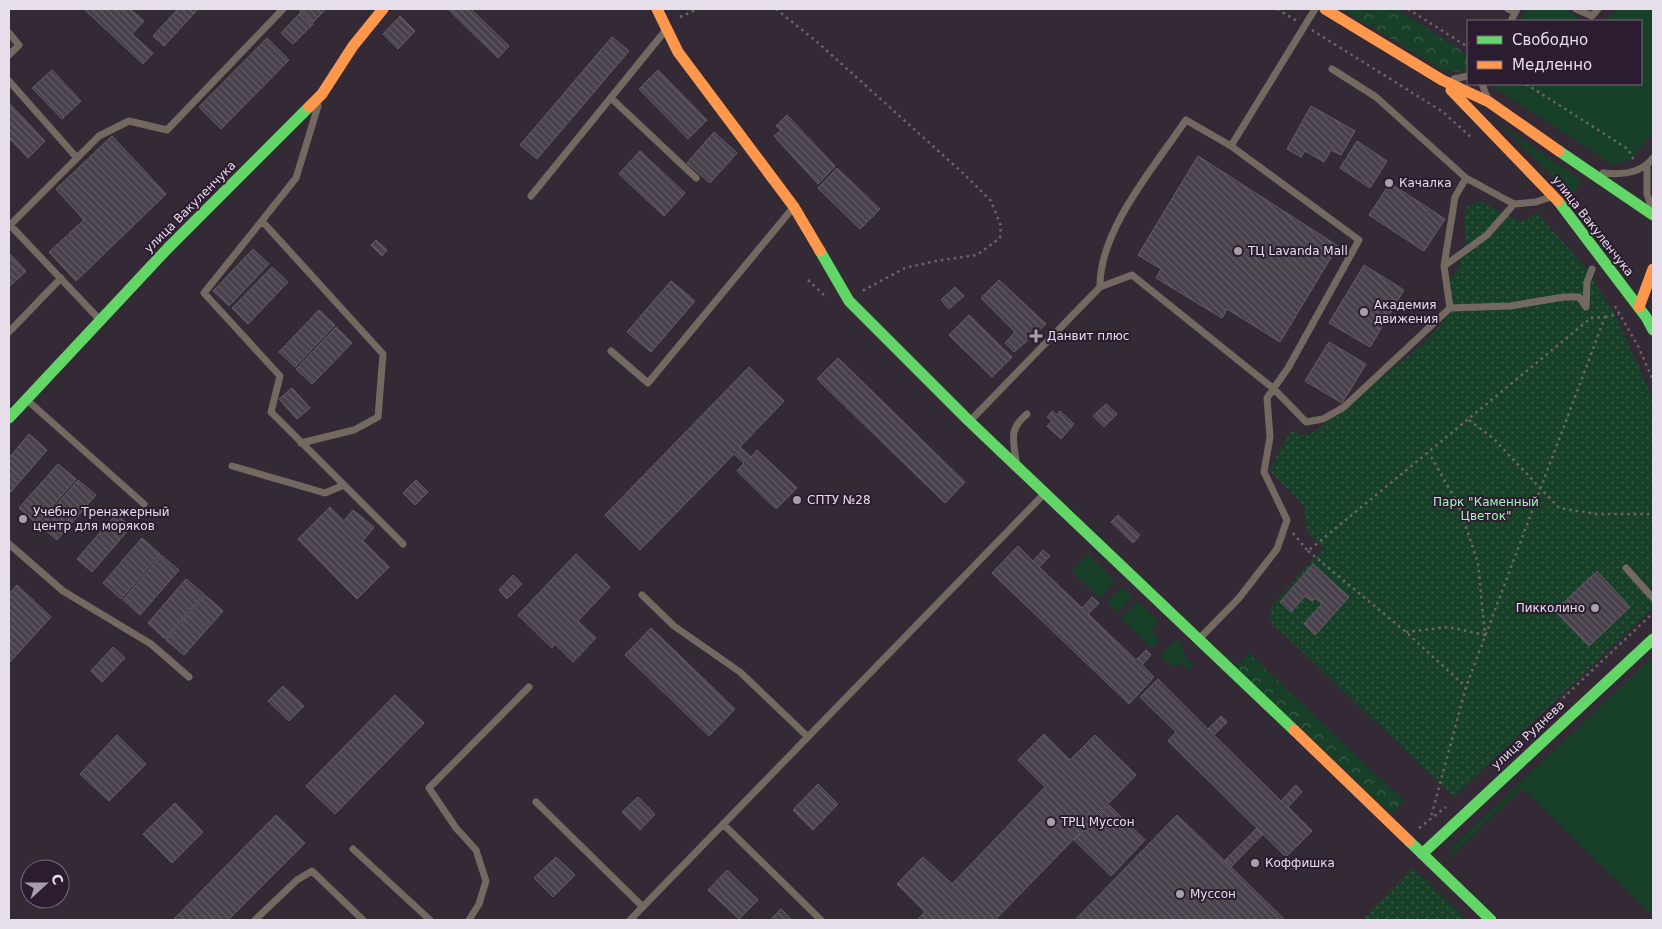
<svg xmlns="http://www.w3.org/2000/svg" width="1662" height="929" font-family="'DejaVu Sans',sans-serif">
<defs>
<pattern id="forest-crowns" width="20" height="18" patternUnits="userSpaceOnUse" patternTransform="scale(1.25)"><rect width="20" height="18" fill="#184029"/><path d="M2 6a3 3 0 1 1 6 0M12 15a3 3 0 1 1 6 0" fill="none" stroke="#3a5b48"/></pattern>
<pattern id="park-dots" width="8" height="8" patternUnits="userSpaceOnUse" patternTransform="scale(1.25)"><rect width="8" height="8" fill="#184029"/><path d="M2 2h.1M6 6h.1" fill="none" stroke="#3a5b48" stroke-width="1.8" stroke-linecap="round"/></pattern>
<pattern id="building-back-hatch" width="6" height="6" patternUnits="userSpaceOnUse" patternTransform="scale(1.25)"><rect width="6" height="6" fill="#48404a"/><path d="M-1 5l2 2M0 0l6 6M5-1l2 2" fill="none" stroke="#625b64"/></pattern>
</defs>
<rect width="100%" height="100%" fill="#332a36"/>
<path fill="#184029" d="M1526,9h40l17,12h-64z
M1618,9h35v126l-4,2 -18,23 -18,5 -119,-78 -2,-3h149v-63h-37z
M1497,122l84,59 -9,15v-1z
M1088,554l27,27 -16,17 -28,-28z
M1122,587l10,10 -15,15 -10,-10z
M1138,601l21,21 -8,9 9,9 -8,8 -31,-30z
M1177,639l7,7v9l10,10 -5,5 -9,-8 -7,6 -13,-13z
M1653,656v260l-131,-128 -73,70 3,-11z"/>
<path fill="url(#forest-crowns)" d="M1341,9h56l71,46v15l-9,2 -14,-1z
M1249,653l155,148 -13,13 -155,-147z"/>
<path fill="url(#park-dots)" d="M1479,201l39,20 8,-1 10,-8 51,57 28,46 38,84v208l-199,190 -185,-177 2,-13 52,-59 -15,-14 -4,-28 -35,-36 22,-39 13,4 10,-3 109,-88 29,-32 -2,-33 10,-13 1,-10 5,-11 -2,-27 4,-12z
M1413,868l54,52h-105z"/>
<path fill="url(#building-back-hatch)" stroke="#645c66" d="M84,9h46l14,12 -12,13 21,19 -10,11z
M178,9h20l-34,37 -11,-10z
M300,9h26l-14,14 -13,-13z
M448,9h23l38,37 -11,12z
M301,12l12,12 -20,20 -12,-11z
M400,16l15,15 -17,18 -15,-15z
M612,37l17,14 -92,108 -17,-14z
M267,38l22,22 -68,69 -22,-22z
M52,70l29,31 -19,18 -30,-31z
M658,70l49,50 -19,19 -49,-50z
M9,103l36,38 -17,17 -19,-20z
M1311,106l44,25 -14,24 -10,-5 -7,12 -19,-11 -4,6 -14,-8z
M787,115l48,51 -17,18 -44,-48 7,-6 -5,-4z
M714,132l23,21 -27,30 -23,-20z
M112,136l54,58 -90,87 -27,-29 35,-32 -28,-31z
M1357,141l30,20 -17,27 -30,-20z
M640,151l45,42 -21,23 -45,-42z
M1198,156l140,90 -58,96 -53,-33 -5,9 -66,-40 5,-9 -23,-14z
M837,168l43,41 -20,20 -42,-41z
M1390,183l55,36 -21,32 -55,-36z
M376,240l11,10 -5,6 -11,-11z
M253,249l16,15 -40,42 -16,-15z
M9,253l17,18 -17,16z
M1364,265l40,25 -34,57 -41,-24z
M272,267l16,15 -40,42 -16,-16z
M999,280l47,44 -32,28 -9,-9 10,-11 -34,-34z
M671,281l24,20 -44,51 -24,-20z
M955,287l9,9 -15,13 -8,-9z
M319,310l16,15 -40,42 -16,-15z
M969,315l43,42 -20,20 -43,-42z
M336,327l16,16 -40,41 -16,-15z
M1329,342l37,22 -24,39 -37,-22z
M838,358l127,124 -20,21 -128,-124z
M749,367l35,34 -44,46 11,10 6,-7 40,38 -21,21 -39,-38 7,-8 -10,-9 -94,96 -35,-35z
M292,388l18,20 -13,11 -18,-20z
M1106,404l11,10 -13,13 -11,-11z
M1052,411l5,4 3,-4 14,13 -13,15 -14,-13 5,-5 -5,-4z
M29,434l18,16 -38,44v-36z
M58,464l18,15 -39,45 -18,-16z
M78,480l18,15 -39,45 -18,-15z
M416,480l12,12 -13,13 -12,-12z
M330,507l14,14 9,-11 21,17 -11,14 26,26 -32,32 -59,-60z
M116,514l15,13 -39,45 -15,-13z
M1118,515l22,20 -7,8 -22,-21z
M142,538l18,16 -39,45 -18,-16z
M1018,546l15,15 10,-11 7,6 -11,11 43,41 10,-11 7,6 -11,11 48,46 10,-10 5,5 -9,10 12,12 -25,27 -137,-131z
M576,554l34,33 -32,34 18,17 -23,24 -18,-18 -3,4 -34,-33z
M161,555l18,15 -39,45 -17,-15z
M1313,564l36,33 -34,38 -11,-11 18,-20 -7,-6 -3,3 -7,-5 -14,16 -11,-10z
M1597,571l33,36 -41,39 -34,-35z
M513,575l9,9 -15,15 -8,-9z
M186,579l18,15 -39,45 -17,-16z
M17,585l34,32 -42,46v-69z
M205,595l18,16 -39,44 -18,-15z
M651,628l84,81 -26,27 -84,-81z
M113,647l12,11 -23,24 -11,-11z
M1158,679l50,50 13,-13 6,6 -13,13 67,66 15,-16 6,7 -14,15 24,24 -26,26 -118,-116 8,-9 -36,-35z
M283,686l21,20 -15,15 -21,-20z
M395,695l29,28 -89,91 -29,-28z
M1044,734l26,26 25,-25 41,40 -141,145h-78l8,-8 -28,-28 26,-27 29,27 93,-97 -27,-27z
M117,735l29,29 -37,37 -29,-27z
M818,784l20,20 -25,26 -20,-20z
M638,797l17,17 -15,16 -18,-18z
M175,803l28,29 -31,31 -29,-29z
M1109,805l36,35 -34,36 -37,-36z
M276,815l29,28 -77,77h-55z
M1177,815l54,52 54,53h-210z
M1257,828l6,6 -32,33 -7,-6z
M556,857l19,18 -22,22 -19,-19z
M727,870l31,30 -19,19 -31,-29z
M781,909l11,11h-22z"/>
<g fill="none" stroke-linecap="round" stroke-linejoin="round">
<path stroke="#6c6464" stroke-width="2.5" stroke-dasharray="2.5 4" stroke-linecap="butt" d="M776,9l40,32 148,133 27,27 10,25 -1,12 -23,17 -41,6 -31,7 -43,23
M1277,9l20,12
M1408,9l60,38
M680,17l18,-8
M1312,30l131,82 30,27
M1526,84l102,65 7,13
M808,280l19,18
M1615,306l23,40 15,34
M1605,317l14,-3
M1469,420l25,19 65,69 37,6h57
M1293,533l15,18 283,-233 14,-1 -139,370 -35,130
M1308,551l98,81 60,55
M1406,632l42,-5 37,8 -7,-72 -19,-57 -30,-53
M1563,698l90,-85
M1419,828l27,-21"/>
<path stroke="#746960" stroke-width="7" d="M1508,9l7,3
M1576,9l16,7 6,-7
M1511,21l6,-12
M9,33l10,12 -10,10
M1332,69l44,28 90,81 48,26 22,-2 15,-5
M1454,79l14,-3
M9,81l68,77
M1482,84l5,13
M611,98l85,80
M318,106l-22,72 -92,115 76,83 -9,36 132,132
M1647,167v27l4,12
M1603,173c18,2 38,1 50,-15
M531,196l134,-165
M1514,204l-27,31 -43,31 6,42 60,-2 54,-9h15l7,10 1,-25 5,-13
M262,221l121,133 -5,63 -24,13 -53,13
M1444,266l11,-69 11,-19
M1100,287c-1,-57 55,-121 86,-167l45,26
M100,320l-90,-95 89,-89 30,-15 38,9 116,-121
M9,332l52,-54
M611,351l37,32 144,-174
M27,400l117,104
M970,421l130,-134 32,-12 142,114 32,33 17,-3 21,-12 106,-99
M1016,460c-3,-22 -7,-31 11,-46
M232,466l93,27 19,-8
M9,544l54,47 88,53 38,33
M1626,568l27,30
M642,595l32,31 66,46 68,65
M1201,637l38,-39 38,-49 10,-29 -23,-48 6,-35 -3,-39 21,-30 71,-128 -128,-94 84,-137
M536,802l107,105
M723,824l98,96
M353,849l77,71
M255,920l42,-40 15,-9 51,49
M469,920l10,-16 7,-23 -10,-31 -20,-22 -27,-40 100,-101
M630,920l414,-426"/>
<path stroke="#63d668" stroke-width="11" d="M1559,151l94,64
M1558,201l88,116 7,13
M820,251l29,50 120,120 325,309
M9,418l159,-170 141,-141
M1409,841l82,79
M1422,854l231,-215"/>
<path stroke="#ff974d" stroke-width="11" d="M657,9l21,43 116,155 26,44
M1325,9l117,71 47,22 70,49
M1451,90l107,111
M309,107l13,-13 31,-48 30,-37
M1639,307l14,-38
M1294,730l115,111"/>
</g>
<g fill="#a89fac" stroke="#2b1c30" stroke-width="2">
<circle cx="1389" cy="183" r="5"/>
<circle cx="1238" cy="251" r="5"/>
<circle cx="1364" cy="312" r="5"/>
<path d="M1033.5 328.5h5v5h5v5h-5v5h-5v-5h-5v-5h5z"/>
<circle cx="797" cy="500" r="5"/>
<circle cx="23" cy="519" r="5"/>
<circle cx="1595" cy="608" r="5"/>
<circle cx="1051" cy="822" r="5"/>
<circle cx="1255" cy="863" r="5"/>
<circle cx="1180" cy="894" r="5"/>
</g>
<g text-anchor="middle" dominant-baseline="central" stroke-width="4" stroke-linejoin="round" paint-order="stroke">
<g font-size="12" fill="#e7deeb" stroke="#2b1c30" text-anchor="start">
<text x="1399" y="183">Качалка</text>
<text x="1248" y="251">ТЦ Lavanda Mall</text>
<text x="1374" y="305">Академия<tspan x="1374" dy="14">движения</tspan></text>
<text x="1047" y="336">Данвит плюс</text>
<text x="807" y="500">СПТУ №28</text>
<text x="33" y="512">Учебно Тренажерный<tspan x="33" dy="14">центр для моряков</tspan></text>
<text x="1585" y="608" text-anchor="end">Пикколино</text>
<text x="1061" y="822">ТРЦ Муссон</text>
<text x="1265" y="863">Коффишка</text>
<text x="1190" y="894">Муссон</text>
</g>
<g font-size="12" fill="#e7deeb" stroke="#2b1c30">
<text transform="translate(190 207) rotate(-45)">улица Вакуленчука</text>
<text transform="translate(1593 226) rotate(52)">улица Вакуленчука</text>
<text transform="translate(1528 735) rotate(-43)">улица Руднева</text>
</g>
<g font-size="12" fill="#a3f6bd" stroke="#2b1c30">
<text x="1486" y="502">Парк "Каменный<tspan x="1486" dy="14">Цветок"</tspan></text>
</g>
</g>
<rect width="1662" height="929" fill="none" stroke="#e7deeb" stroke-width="20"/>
<rect x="1467" y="20" width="175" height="65" fill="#2b1c30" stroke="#766a7b"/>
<rect x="1477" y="36" width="25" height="8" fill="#63d668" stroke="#766a7b"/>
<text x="1512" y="45" font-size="15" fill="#e7deeb">Свободно</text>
<rect x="1477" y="61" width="25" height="8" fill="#ff974d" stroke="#766a7b"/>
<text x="1512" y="70" font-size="15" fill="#e7deeb">Медленно</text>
<g transform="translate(45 884) rotate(69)"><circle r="24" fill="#2b1c30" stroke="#766a7b"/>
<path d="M0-4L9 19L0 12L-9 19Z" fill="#a89fac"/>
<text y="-8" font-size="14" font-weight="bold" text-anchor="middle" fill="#e7deeb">С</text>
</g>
</svg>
